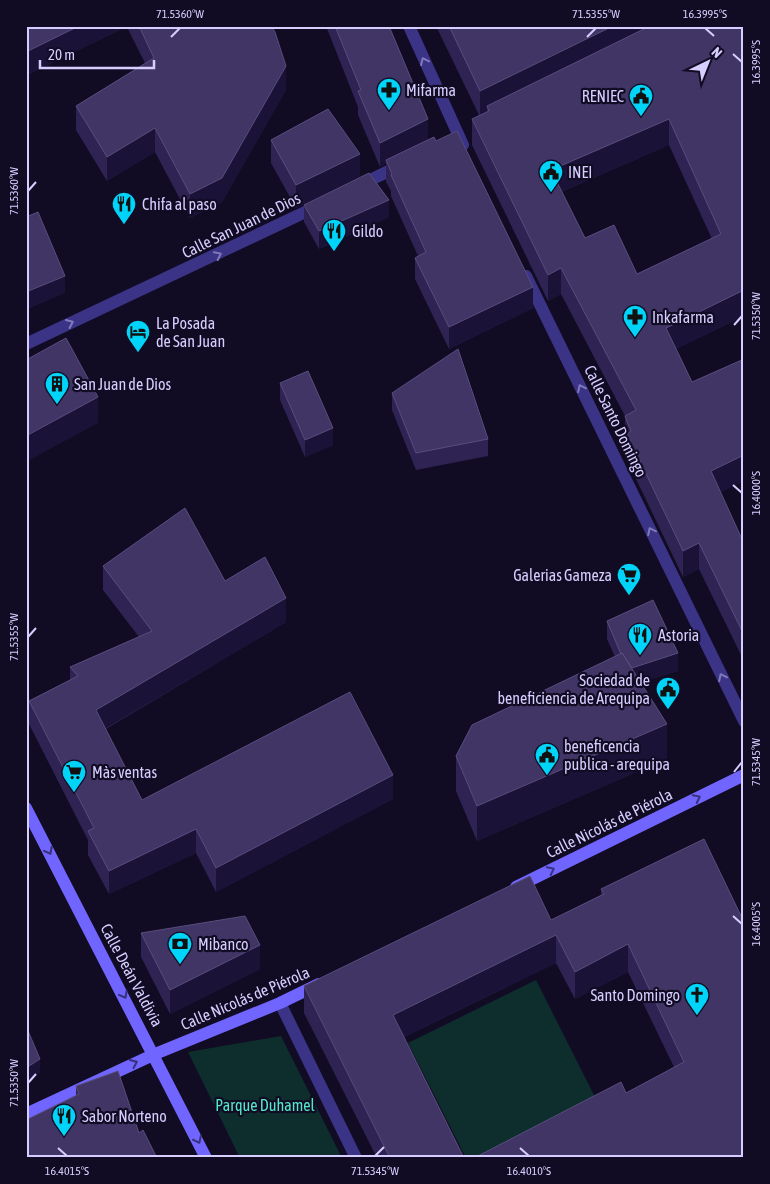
<svg xmlns="http://www.w3.org/2000/svg" width="770" height="1184" font-family="'Asap Condensed',sans-serif">
<rect width="100%" height="100%" fill="#110c23"/>
<path fill="#0e2e2e" d="M536,980l64,127 -103,51h-31l-58,-115z
M281,1036l61,122h-102l-52,-106z"/>
<g fill="none" stroke-linecap="round" stroke-linejoin="round">
<path stroke="#3a3386" stroke-width="12" d="M409,26l54,119
M358,186l43,-21
M526,276l218,445
M26,344l292,-138
M280,1003l76,155"/>
<path stroke="#7165ff" stroke-width="12" d="M26,808l180,350
M516,887l228,-112
M26,1114l129,-60 125,-51 39,-19"/>
</g>
<path fill="#2f2353" fill-rule="evenodd" d="M26,26h245l15,64 -64,112 -32,16 -35,-66 -48,29 -31,-51v-24l69,-43 -18,-36z
M326,26h63l39,114 8,1 97,167 -84,41 -34,-70v-21l3,-2 -27,-60v-5l-5,-9v-19l-6,4 -22,-52v-8z
M436,26h308v290l-68,33 16,33 52,99 -24,11 21,45 3,-2v126l-45,-92 -16,8 -56,-117v-14l-2,-4v-26l-64,-122 -13,7 -76,-156v-26l7,-4zM669,145l43,94 -75,35 -52,-36 -24,-46z
M271,140l89,36 -64,32 -25,-45z
M304,205l85,12 -70,32 -15,-27z
M280,383l53,62 -28,12 -25,-57z
M392,393l96,46v17l-72,14 -24,-60z
M103,566l122,15 61,41 -180,107 36,71 251,-1 -177,93 -20,-39 -87,41 -21,-39v-15l-59,-116v-23l41,-21v-13l69,-30 -36,-47z
M607,621l71,50 -37,11 26,77 -190,82 -21,-50v-35l159,-99 -8,-18z
M601,889l143,269h-270l152,-65 48,-26 -46,-95 -53,27 -19,-36 -152,74 60,121h-87l-73,-145v-27l247,-66 50,-25z
M141,933l119,36 -90,45 -29,-57z
M76,1086l63,47 -63,-37z"/>
<path fill="#1b1238" d="M79,26h48v1l-101,49v-24z
M613,26h53l-179,80v8l-7,3v-26z
M286,66v24l-64,112 -32,16v-24z
M428,119v24l-42,17v3l-6,4v-24z
M669,119v26l-118,51v-26z
M155,128v24l-48,29v-24z
M360,154v22l-64,32v-23z
M389,200v17l-70,32v-18z
M561,268v26l-13,7v-26z
M65,276v17l-39,17v-18z
M533,287v21l-84,41v-22z
M744,290v26l-78,38v-26z
M98,397v26l-72,39v-26z
M333,428v17l-28,12v-17z
M744,455v26l-33,16v-26z
M699,543v26l-16,8v-26z
M286,598v24l-190,112v-24z
M678,653v18l-50,15v-17z
M667,724v35l-190,82v-35z
M393,775v24l-177,93v-24z
M196,829v24l-87,41v-23z
M556,935v28l-163,79v-27z
M628,944v28l-53,27v-27z
M260,945v24l-90,45v-24z
M40,1059v14l-14,10v-15z"/>
<path fill="#413565" stroke="#584d7e" fill-rule="evenodd" d="M26,26h53l-53,26z
M139,26h132l4,6 11,34 -64,112 -32,16 -35,-66 -48,29 -31,-51 78,-48z
M335,26h54l39,93 -48,24 -22,-52 3,-1z
M449,26h164l-133,65z
M650,26h94v264l-78,38 26,54 52,-23v96l-33,16 30,66 3,-2v100l-45,-92 -16,8 -56,-117 4,-3 -6,-15 11,-6 -75,-142 -13,7 -76,-156 17,-8 -2,-5zM669,119l52,115 -84,40 -23,-49 -29,13 -34,-68z
M328,109l32,45 -64,31 -25,-45z
M457,131l76,156 -84,40 -34,-69 11,-6 -35,-77 1,-1 -6,-14 48,-23 2,4z
M369,173l20,27 -70,31 -15,-26z
M38,212l27,64 -39,16v-75z
M66,338l32,59 -72,39v-76z
M458,349l30,90 -72,14 -24,-60z
M308,371l25,57 -28,12 -25,-57z
M185,508l40,73 40,-24 21,41 -190,112 46,90 208,-108 43,83 -177,93 -20,-39 -87,42 -21,-40 6,-3 -65,-127 49,-25 -8,-9 82,-36 -49,-65z
M653,600l25,53 -46,15 -10,-15 -1,1 -14,-33z
M622,653l45,71 -190,82 -21,-50 16,-31z
M704,839l40,83v236h-115l-1,-3 -5,3h-149l147,-76 5,11 58,-31 -56,-118 -53,28 -19,-37 -163,80 71,143h-74l-86,-172 226,-110 21,44 53,-26 -3,-5z
M245,916l15,29 -90,45 -29,-57z
M26,1026l14,33 -14,9z
M118,1071l21,62 4,-3 14,28h-131v-38l53,-26 -3,-8z"/>
<defs><path id="oneway-chevron" d="M-2-3.5L2.5 0L-2 3.5" fill="none" stroke-width="1.6" stroke-linecap="round" stroke-linejoin="round" transform="scale(1.25)"/></defs>
<g stroke="#8079bc">
<use href="#oneway-chevron" transform="translate(424 61) rotate(-115)"/>
<use href="#oneway-chevron" transform="translate(218 255) rotate(-26)"/>
<use href="#oneway-chevron" transform="translate(70 323) rotate(-25)"/>
<use href="#oneway-chevron" transform="translate(581 388) rotate(-116)"/>
<use href="#oneway-chevron" transform="translate(651 531) rotate(-116)"/>
<use href="#oneway-chevron" transform="translate(722 677) rotate(-116)"/>
</g>
<g stroke="#37307b">
<use href="#oneway-chevron" transform="translate(697 798) rotate(-26)"/>
<use href="#oneway-chevron" transform="translate(49 851) rotate(62)"/>
<use href="#oneway-chevron" transform="translate(551 870) rotate(-26)"/>
<use href="#oneway-chevron" transform="translate(124 995) rotate(62)"/>
<use href="#oneway-chevron" transform="translate(134 1063) rotate(-25)"/>
<use href="#oneway-chevron" transform="translate(198 1140) rotate(64)"/>
</g>
<path fill="none" stroke="#d6ceff" stroke-width="2" d="M705,28l9,8M171,37l9,-9M587,37l9,-9M733,54l9,8M28,191l8,-9M734,325l8,-9M733,485l9,8M28,637l8,-9M734,772l8,-10M733,916l9,8M28,1083l8,-9M58,1148l9,8M520,1148l9,8M375,1156l9,-9"/>
<defs>
<symbol id="pharmacy-pin" viewBox="-11 -11 22 30"><path d="M0 17L-7.5 6A9.5 9.5 0 1 1 7.5 6Z" fill="#00d4f9" stroke="#110c23"/><path d="M-2-6h4v4h4v4h-4v4h-4v-4h-4v-4h4Z" fill="#111"/></symbol>
<symbol id="civic-pin" viewBox="-11 -11 22 30"><path d="M0 17L-7.5 6A9.5 9.5 0 1 1 7.5 6Z" fill="#00d4f9" stroke="#110c23"/><path d="M-.6-6.5H3V-4.5H.6V-3L4-1V1h2V6H-6V1h2V-1L-.6-3ZM-1.2 2.5V6h2.4V2.5Z" fill="#111"/></symbol>
<symbol id="restaurant-pin" viewBox="-11 -11 22 30"><path d="M0 17L-7.5 6A9.5 9.5 0 1 1 7.5 6Z" fill="#00d4f9" stroke="#110c23"/><path d="M-5-6h1v4h1v-4h1v4h1v-4h1v5L-1.5 .5V6h-2V.5L-5-1ZM5-6V6H3V1.5H1.5Q1.5-4 5-6Z" fill="#111"/></symbol>
<symbol id="hotel-pin" viewBox="-11 -11 22 30"><path d="M0 17L-7.5 6A9.5 9.5 0 1 1 7.5 6Z" fill="#00d4f9" stroke="#110c23"/><path d="M-6-4.5h1.5V1H6V5H4.5V3h-9V5H-6ZM-4 0a1.8 1.8 0 1 1 3.6 0ZM.5 0V-2.5h3Q6-2.5 6 0Z" fill="#111"/></symbol>
<symbol id="building-pin" viewBox="-11 -11 22 30"><path d="M0 17L-7.5 6A9.5 9.5 0 1 1 7.5 6Z" fill="#00d4f9" stroke="#110c23"/><path d="M-4-6H4V6H1V3H-1V6H-4ZM-2.5-4.3h1.7v1.8h-1.7ZM.8-4.3h1.7v1.8H.8ZM-2.5-1h1.7V.8h-1.7ZM.8-1h1.7V.8H.8Z" fill="#111"/></symbol>
<symbol id="supermarket-pin" viewBox="-11 -11 22 30"><path d="M0 17L-7.5 6A9.5 9.5 0 1 1 7.5 6Z" fill="#00d4f9" stroke="#110c23"/><path d="M-6-5.5h2.5l.6 2H6L4.5 2H-2.5L-4.4-4H-6ZM-1.5 3.2a1.3 1.3 0 1 0 .1 0ZM3 3.2a1.3 1.3 0 1 0 .1 0Z" fill="#111"/></symbol>
<symbol id="bank-pin" viewBox="-11 -11 22 30"><path d="M0 17L-7.5 6A9.5 9.5 0 1 1 7.5 6Z" fill="#00d4f9" stroke="#110c23"/><path d="M-6-4H6V4H-6ZM0-2.3a2.3 2.3 0 1 0 0 4.6a2.3 2.3 0 1 0 0-4.6Z" fill="#111"/></symbol>
<symbol id="church-pin" viewBox="-11 -11 22 30"><path d="M0 17L-7.5 6A9.5 9.5 0 1 1 7.5 6Z" fill="#00d4f9" stroke="#110c23"/><path d="M-1.2-6h2.4v3.5h3.3v2.4h-3.3V6h-2.4V-.1h-3.3v-2.4h3.3Z" fill="#111"/></symbol>
</defs>
<g fill-rule="evenodd">
<use href="#pharmacy-pin" x="375" y="76" width="28" height="38"/>
<use href="#civic-pin" x="627" y="82" width="28" height="38"/>
<use href="#civic-pin" x="537" y="158" width="28" height="38"/>
<use href="#restaurant-pin" x="110" y="190" width="28" height="38"/>
<use href="#restaurant-pin" x="320" y="217" width="28" height="38"/>
<use href="#pharmacy-pin" x="621" y="303" width="28" height="38"/>
<use href="#hotel-pin" x="124" y="318" width="28" height="38"/>
<use href="#building-pin" x="43" y="370" width="28" height="38"/>
<use href="#supermarket-pin" x="615" y="561" width="28" height="38"/>
<use href="#restaurant-pin" x="626" y="621" width="28" height="38"/>
<use href="#civic-pin" x="654" y="675" width="28" height="38"/>
<use href="#civic-pin" x="533" y="741" width="28" height="38"/>
<use href="#supermarket-pin" x="60" y="758" width="28" height="38"/>
<use href="#bank-pin" x="166" y="930" width="28" height="38"/>
<use href="#church-pin" x="683" y="981" width="28" height="38"/>
<use href="#restaurant-pin" x="50" y="1102" width="28" height="38"/>
</g>
<g text-anchor="middle" dominant-baseline="central" stroke-width="4.5" stroke-linejoin="round" paint-order="stroke">
<g font-size="16" fill="#d6ceff" stroke="#110c23" text-anchor="start">
<text x="406" y="90">Mifarma</text>
<text x="624" y="96" text-anchor="end">RENIEC</text>
<text x="568" y="172">INEI</text>
<text x="142" y="204">Chifa al paso</text>
<text x="352" y="231">Gildo</text>
<text x="652" y="317">Inkafarma</text>
<text x="156" y="323">La Posada<tspan x="156" dy="18">de San Juan</tspan></text>
<text x="74" y="384">San Juan de Dios</text>
<text x="612" y="575" text-anchor="end">Galerias Gameza</text>
<text x="658" y="635">Astoria</text>
<text x="650" y="680" text-anchor="end">Sociedad de<tspan x="650" dy="18">beneficiencia de Arequipa</tspan></text>
<text x="564" y="746">beneficencia<tspan x="564" dy="18">publica - arequipa</tspan></text>
<text x="92" y="772">Màs ventas</text>
<text x="198" y="944">Mibanco</text>
<text x="680" y="995" text-anchor="end">Santo Domingo</text>
<text x="82" y="1116">Sabor Norteno</text>
</g>
<g font-size="16" fill="#d6ceff" stroke="#110c23">
<text transform="translate(241 225) rotate(-26)">Calle San Juan de Dios</text>
<text transform="translate(616 421) rotate(64)">Calle Santo Domingo</text>
<text transform="translate(609 823) rotate(-26)">Calle Nicolás de Piérola</text>
<text transform="translate(132 975) rotate(62)">Calle Deán Valdivia</text>
<text transform="translate(245 998) rotate(-23)">Calle Nicolás de Piérola</text>
</g>
<g font-size="16" fill="#51e9ca" stroke="#110c23">
<text x="265" y="1105">Parque Duhamel</text>
</g>
</g>
<rect width="770" height="1184" fill="none" stroke="#110c23" stroke-width="55"/>
<g transform="translate(708 62) rotate(43)" stroke="#110c23" stroke-width="4" paint-order="stroke">
<path d="M0-4L9 19L0 12L-9 19Z" fill="#d6ceff"/>
<text y="-8" font-size="14" font-weight="bold" text-anchor="middle" fill="#d6ceff">N</text>
</g>
<path d="M40 60v8h114v-8" fill="none" stroke="#d6ceff" stroke-width="2.5"/>
<text x="48" y="60" font-size="15" fill="#d6ceff" stroke="#110c23" stroke-width="4" paint-order="stroke">20 m</text>
<rect x="28" y="28" width="714" height="1128" fill="none" stroke="#d6ceff" stroke-width="2"/>
<g font-size="12" text-anchor="middle" fill="#d6ceff">
<text x="180" y="18">71.5360°W</text>
<text x="596" y="18">71.5355°W</text>
<text x="705" y="18">16.3995°S</text>
<text transform="translate(756 62) rotate(-90)" y="4">16.3995°S</text>
<text transform="translate(14 191) rotate(-90)" y="4">71.5360°W</text>
<text transform="translate(756 316) rotate(-90)" y="4">71.5350°W</text>
<text transform="translate(756 493) rotate(-90)" y="4">16.4000°S</text>
<text transform="translate(14 637) rotate(-90)" y="4">71.5355°W</text>
<text transform="translate(756 762) rotate(-90)" y="4">71.5345°W</text>
<text transform="translate(756 924) rotate(-90)" y="4">16.4005°S</text>
<text transform="translate(14 1083) rotate(-90)" y="4">71.5350°W</text>
<text x="67" y="1175">16.4015°S</text>
<text x="375" y="1175">71.5345°W</text>
<text x="529" y="1175">16.4010°S</text>
</g>
</svg>
